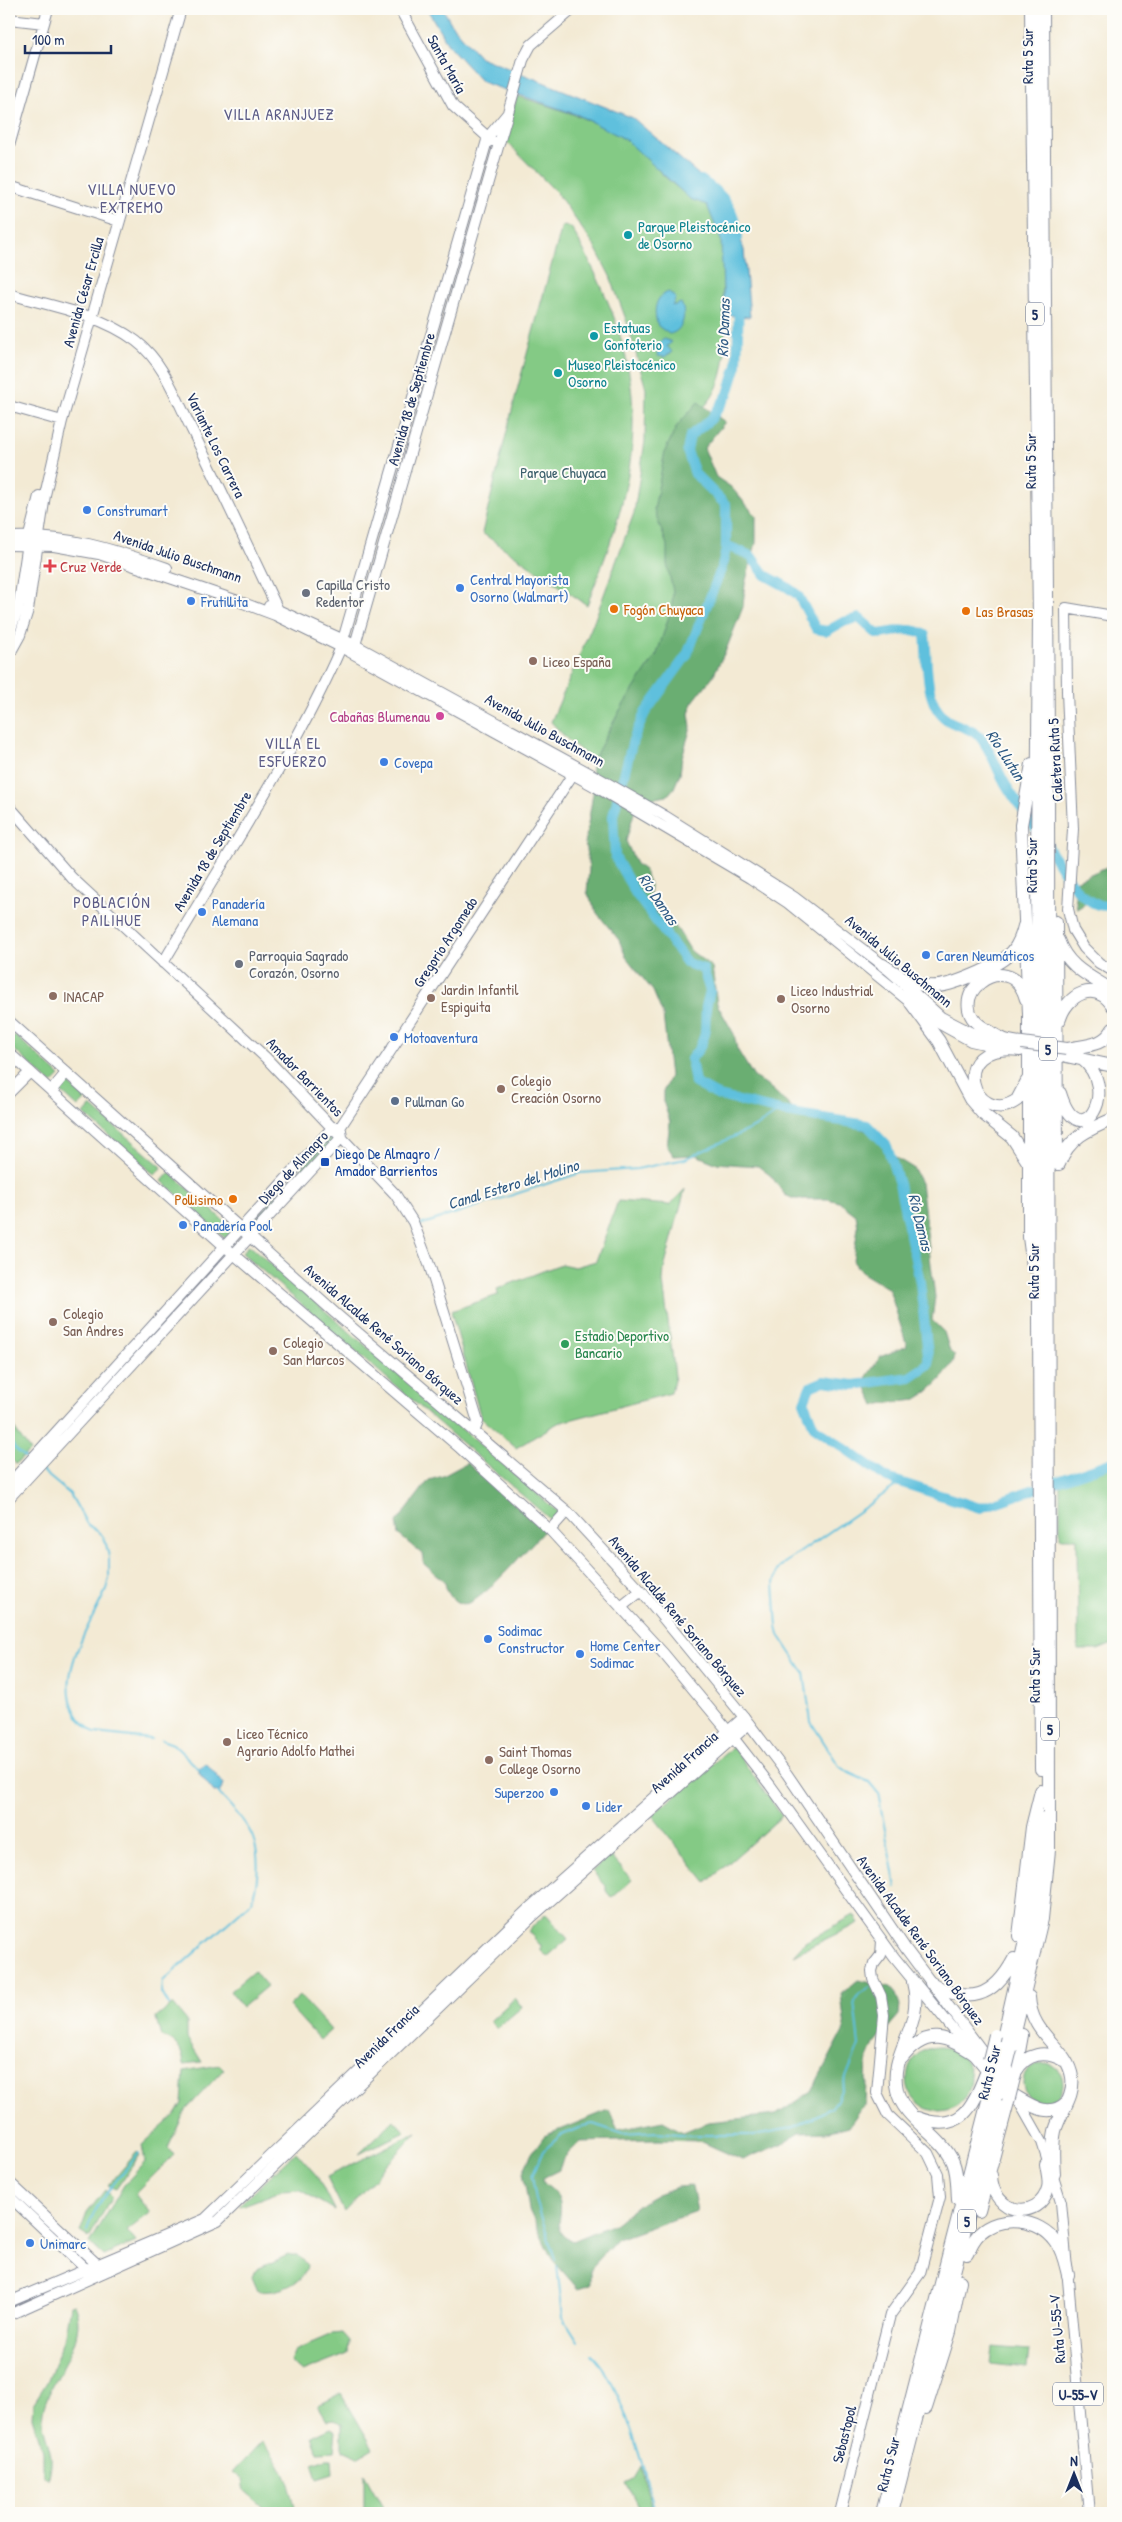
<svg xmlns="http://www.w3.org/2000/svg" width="1122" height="2522" font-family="'Patrick Hand',sans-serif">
<rect width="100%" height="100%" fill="#fdfcf7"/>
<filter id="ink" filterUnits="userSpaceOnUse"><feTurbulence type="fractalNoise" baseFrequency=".02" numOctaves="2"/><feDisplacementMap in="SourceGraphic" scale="10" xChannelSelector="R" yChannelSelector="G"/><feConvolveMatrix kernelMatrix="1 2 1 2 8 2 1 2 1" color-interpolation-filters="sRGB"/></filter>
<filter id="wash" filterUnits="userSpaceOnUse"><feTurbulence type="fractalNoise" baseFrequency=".0096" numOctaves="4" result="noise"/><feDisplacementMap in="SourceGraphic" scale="20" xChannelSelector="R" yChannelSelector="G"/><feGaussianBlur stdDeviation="1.12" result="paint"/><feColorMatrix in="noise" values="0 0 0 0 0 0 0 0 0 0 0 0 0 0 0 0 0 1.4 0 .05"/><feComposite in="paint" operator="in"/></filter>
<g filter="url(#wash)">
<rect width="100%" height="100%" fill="#f3ead4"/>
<path fill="#84ca85" stroke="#507c72" d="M517,96c37,12 76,22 109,44 20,13 33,34 52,48 12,9 29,12 36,27 12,25 8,55 9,82 2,34 8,69 -11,100 -10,14 -23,27 -34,40l27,119 -103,211 -33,-26 -18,-19 44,-103 39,-106 11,-72 1,-52 -18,-64 -18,-49 -15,-29 -38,-54 -52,-53z
M562,226l9,1c48,86 76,159 55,258 -8,41 -24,81 -39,120l-105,-72 34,-139z
M15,1035l45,41 -8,8 -43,-39z
M65,1080l21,19 -8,8 -21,-19z
M91,1106l71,61 -7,8 -71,-61z
M331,1136l3,4 -85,91 -2,-3z
M170,1172l65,59 -8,9 -65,-59z
M685,1189l-21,80 -1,13 12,94 -4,17 -113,30 -42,25 -35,-30 -30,-107 47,-16 -1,-6 64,-25 14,3 21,-6 22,-60 52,4z
M249,1245l309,267 -7,8 -309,-267z
M186,1296l2,2 -56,63 -4,-3z
M9,1421l21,30 -14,13 -7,-7z
M1113,1467v177l-15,6h-20l-1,-112h-17v-55z
M733,1747l49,69 -76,67 -54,-68z
M610,1855l22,25 -20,18 -6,-7v-5l-14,-15z
M546,1914l22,25 -21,18 -6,-6v-5l-13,-15z
M854,1915l5,8 -66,32 12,-13z
M254,1971l13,15 -25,21 -12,-16z
M300,1996l31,34 -11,10 -31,-34z
M515,1998l7,9 -25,21 -7,-7z
M173,2004l14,17v17l15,24 -18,2c-2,-15 -8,-24 -23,-27l-5,-19z
M907 2079a32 32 0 1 1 64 0a32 32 0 1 1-64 0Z
M1023 2083a20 20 0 1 1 40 0a20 20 0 1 1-40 0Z
M220,2065l4,4 -39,42 -17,37 6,7 -39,39 15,19 -23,18 9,11 -32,14 -14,-13 34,-58 21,-23 -3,-17 33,-30 7,-12 2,-32z
M394,2120l11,12 -46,22z
M417,2132l-73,80 -17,-35z
M137,2152l3,3 -24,34 -8,-3z
M296,2152l21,24 17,34 -34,-20 -19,1 -40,15 -2,-1z
M105,2190l7,7 -23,41 -9,-6 7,-19z
M288,2255h9l10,10c-2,19 -32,29 -49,26l-6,-14 3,-7z
M74,2304c16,36 -21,71 -30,103 -7,25 15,43 4,71l-5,-3v-24l-11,-34 1,-13 14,-22 17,-42 6,-35z
M342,2333l7,8 -1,13 -46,18 -12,-10 5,-12 37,-16z
M993,2347l36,3 -2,18 -36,-4z
M341,2393l32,55 -15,9 -16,-7v-26l-7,-5 -8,1 -9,-15z
M331,2428l5,3 -2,20 -16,1 -6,-15z
M262,2441c20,21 28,42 34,70l-25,2 -26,-22 -2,-11 -10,-8z
M326,2459h6l1,15 -16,5 -5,-15z
M641,2467l12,46h-12l-15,-30 8,-4z
M364,2474l22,39h-22z"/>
<path fill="#6bae72" stroke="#436e68" d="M698,402l27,20 -21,26 12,29 15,10 25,29v27l-11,41 -2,23 -17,43 -13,26 -21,27 -3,11 2,13 -9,30 -2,17 -6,14 -7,8 -23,4 -8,6 -10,35 10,23 8,6 6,15 -1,13 7,14 12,6 10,12 13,21 21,16 5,37 17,30 3,15 17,28 19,13 26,25 43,6 27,11 19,15 7,10 18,11 8,15 14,114 -3,23 12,12 6,19 5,5c-3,15 -25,36 -38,43 -8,4 -29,1 -42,7l-11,-25 16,-24 27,-11 -18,-57 -28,-17 -8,-11 5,-34 -2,-12 -17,-13 -11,-3h-34l-9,-4 -14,-19 -13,-10 -43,-3 -19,-8 -22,1 -7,-10 3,-24 -7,-21v-9l7,-16 -7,-61 -10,-24 -27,-34 -7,-17 -22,-27 -10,-21 2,-23 -4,-26 10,-62 -4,-7 2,-14 27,-50 37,-56 15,-48 1,-15 -6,-27v-19l-13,-35 11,-59 12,-25z
M1113,864v41l-25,-3 -11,7 -4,-27z
M467,1463l78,67c-17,17 -54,62 -74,72 -14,7 -25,-8 -26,-20l-21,-18 -2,-10 -23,-19 -2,-13 32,-42 14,-4z
M858,1980l32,7 6,7 4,11 -1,10 -25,29 -7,17 -2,42 -16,23 -23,6 -27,1 -18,11 -39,16 -42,-19 -45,-1 -75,2 -17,17 -4,11 -16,8 1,5c4,4 12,9 14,14 9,18 -11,35 15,44l41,-17 29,-22 14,-8 20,-7 15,-1 5,25 -79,28 -28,30v16l-12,4 -26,-30 -23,-49 -6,-38 9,-19 12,-17 65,-26 9,20 45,-9 20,11 25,-10 68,-7 35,-23 34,-64 -4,-34z"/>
<path fill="#5fc0dd" stroke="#3d789e" d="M427,9h16l9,16 28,32 153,61 66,57 30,31 15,44 6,67 -26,-2 -3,-75 -14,-35 -17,-6 -65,-60 -47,-24 -96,-33 -33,-36z
M669,292l7,6 -4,8 9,-3c6,11 2,29 -12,31l-11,-8c-5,-13 -4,-30 11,-34z
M664,339l8,3 -5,4 5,6 -8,5 -6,-1 -3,-10z
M206,1763l17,20 -2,8 -7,1 -15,-19v-4z"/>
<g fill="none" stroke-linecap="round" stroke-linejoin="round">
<path stroke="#5fc0dd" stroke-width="2" d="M420,1225l160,-52 57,-4 48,-10 72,-33 23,-15
M9,1438l6,11 11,9
M40,1469l30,25 17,30 14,10 4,6 4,17v21l-3,12c-20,44 -65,106 -11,143l56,6
M162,1740l11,4 26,25
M896,1888l-18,-95 -9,-11 -22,-10 -8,-6 -28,-44 -7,-49 -25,-38 -2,-8 -3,-44 3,-12 6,-7 117,-81
M169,2005l-7,-12 1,-12 87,-78c9,-16 10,-47 3,-65 -6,-16 -24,-33 -35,-46
M87,2231c7,-29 34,-55 52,-78
M555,2259l-19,-59 -4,-24 11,-25 17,-15 23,-10 10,-2 30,10 34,-2 34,3h63l38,-7 39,-20 6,-8 22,-55 -5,-44 5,-7 11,-7
M557,2266l6,51 15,24
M591,2354c31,28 54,118 64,159"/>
<path stroke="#5fc0dd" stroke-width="10" d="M701,180c24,16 34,28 37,58
M739,302l-2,63 -9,29 -17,25 -21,17 -3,15 8,23 31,31v44l-4,18 -35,88 -42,58 -12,27 -20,76 2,41 21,37 51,69 16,6 7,22 -4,16 -1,27 -5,13 -9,12 4,24 24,13 66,16 82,13 20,21 12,38 21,98 9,82 -19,13 -56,8 -30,-4 -14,6 -6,15 10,25 73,51 93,30 133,-46
M726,545l25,11 14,19 22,12 11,8 18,34 11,2 16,-9 16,-4 18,16c17,-1 34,-9 48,1 3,25 -2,71 24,86 11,6 22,7 31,16 10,12 15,27 22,41 10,19 25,37 37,55
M1047,845c12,19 38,71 66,59"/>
</g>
</g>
<g filter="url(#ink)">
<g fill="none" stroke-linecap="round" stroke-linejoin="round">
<defs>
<path id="secondary" d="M400,9l53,97 39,35
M9,19l35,4
M9,146l39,-137
M9,186l110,35
M9,294c42,12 91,20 127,47 28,21 41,59 56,89 29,59 57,119 85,178l-2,6
M9,406l53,15
M1113,616l-47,-8 1,84 6,137 -5,80 5,21 11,18 15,15 14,8
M9,634l9,-25 11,-73 10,-40
M348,646l7,-1 168,-585 8,-15 42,-36
M9,655l11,-20 8,-25 17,-115 17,-74 119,-412
M9,806l63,72 194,180 129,136 18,28 17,45 48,155 -4,10
M163,963c61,-104 130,-206 178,-316l147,-510 20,-24
M9,1093l21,-21
M341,1126l232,-352
M9,1484l323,-356 5,-1
M9,1498l333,-361 -1,-7
M9,2182l91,85
M9,2196l81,77
M9,2302l196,-83 322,-309 217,-193
M9,2315l209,-94 315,-305 216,-192
M840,2513l50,-198 30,-42 20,-76 -2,-23 -10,-21 -40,-38 -11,-22 7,-78 -3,-19 -8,-17 -1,-8 2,-7 7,-9 1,-14"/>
<path id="primary" d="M9,537c58,-3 103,12 158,31
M9,545l45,1 45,8 139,47 37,14 66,32 255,140 154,91 38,25 143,116 40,22 32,7
M269,606l86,39 245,134 65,37 129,81 89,68 58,52 29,15 31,9
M9,1021l326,292 232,198 74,80 103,126 43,57 119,175 86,115
M9,1053l213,191 238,204 90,82 114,124 64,77 42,54 124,172 99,121
M51,1091l15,-18
M550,1530l17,-19
M621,1607l20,-16
M1017,2098l25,44 19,60 28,311"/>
<path id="highway" d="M1031,9l8,609 -2,244 4,907
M1032,764l-11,61 8,189v223l4,30
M1056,922l1,242
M1058,940c10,28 32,36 55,51
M883,965c14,9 28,19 45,21 21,3 71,-20 85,-35 6,-8 9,-16 11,-25
M911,1003l28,38 31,58 12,14 30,24 16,25
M1059,1021c8,-27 36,-42 54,-15
M1022,1043c-19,-2 -20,-4 -35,-13 -53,-29 23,-88 39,-31
M1067,1049c18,-4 36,-2 46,-20
M1020,1050c-78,-9 -45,80 -3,50l10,-19
M1066,1056l47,10
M1060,1093c20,65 62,-3 21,-35
M1059,1164c10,-27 30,-35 54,-45
M1019,1936l13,-109 9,-36
M913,1982c12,45 -25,70 -16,108 6,30 43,43 56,72 5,12 4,25 5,38
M931,1983c38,23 63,14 83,-24
M1029,1997c2,40 38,49 43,80 3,20 -12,35 -17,54 -3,14 -2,29 -1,43
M1001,2047l33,-146 7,-82
M1011,2049l31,-130 7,-69 -1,-1110 -5,-731
M902,2058c24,-31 46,-22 74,-3
M1016,2071c11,-18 29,-21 47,-11
M1015,2074l7,-39
M1015,2096c17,10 35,23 52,6
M918,2118c42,16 55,-10 68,-45
M991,2175c1,40 48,47 57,13 2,-8 -1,-16 -2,-24
M979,2211l29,-109
M967,2254c3,-7 6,-14 12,-20 21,-20 60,-16 77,8 7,9 9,21 12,33
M926,2408l24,-76 10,-51
M882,2513l109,-424
M892,2513l108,-420"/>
</defs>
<use href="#secondary" stroke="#878c99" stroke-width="12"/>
<use href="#primary" stroke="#878c99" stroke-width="12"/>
<use href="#highway" stroke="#878c99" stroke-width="14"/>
<use href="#secondary" stroke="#fff" stroke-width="10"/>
<use href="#primary" stroke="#fff" stroke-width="10"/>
<use href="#highway" stroke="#fff" stroke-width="12"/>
<defs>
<path id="highway-bridge" d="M1022,1043l45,6
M989,2060l6,-25
M991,2089l10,-42
M1000,2093l11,-44
M1008,2102l7,-28"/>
</defs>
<use href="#highway-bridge" stroke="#878c99" stroke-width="14" stroke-linecap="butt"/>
<use href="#highway-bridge" stroke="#fff" stroke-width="12"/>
</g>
</g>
<g fill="#0f9aa8" stroke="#fdfcf7" stroke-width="2">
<circle cx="628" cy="235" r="5"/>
<circle cx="594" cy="336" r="5"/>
<circle cx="558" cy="373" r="5"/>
</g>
<g fill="#3f7fe0" stroke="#fdfcf7" stroke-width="2">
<circle cx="87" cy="510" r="5"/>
<circle cx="460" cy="588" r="5"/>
<circle cx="191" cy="601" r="5"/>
<circle cx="384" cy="762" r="5"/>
<circle cx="202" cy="912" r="5"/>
<circle cx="926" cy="955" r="5"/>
<circle cx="394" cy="1037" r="5"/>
<circle cx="183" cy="1225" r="5"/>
<circle cx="488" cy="1639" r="5"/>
<circle cx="580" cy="1654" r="5"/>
<circle cx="554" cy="1792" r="5"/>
<circle cx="586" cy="1806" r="5"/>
<circle cx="30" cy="2243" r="5"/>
</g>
<path fill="#e0444e" stroke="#fdfcf7" stroke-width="2" d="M47.5 558.5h5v5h5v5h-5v5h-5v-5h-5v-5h5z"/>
<g fill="#6b7280" stroke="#fdfcf7" stroke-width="2">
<circle cx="306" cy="593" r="5"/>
<circle cx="239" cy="964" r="5"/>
</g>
<g fill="#e8710a" stroke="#fdfcf7" stroke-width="2">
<circle cx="614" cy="609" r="5"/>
<circle cx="966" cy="611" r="5"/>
<circle cx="233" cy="1199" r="5"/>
</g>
<g fill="#8d6e63" stroke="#fdfcf7" stroke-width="2">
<circle cx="533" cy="661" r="5"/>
<circle cx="53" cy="996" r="5"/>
<circle cx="431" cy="998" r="5"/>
<circle cx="781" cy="999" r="5"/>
<circle cx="501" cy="1089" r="5"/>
<circle cx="53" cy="1322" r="5"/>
<circle cx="273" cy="1351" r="5"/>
<circle cx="227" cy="1742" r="5"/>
<circle cx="489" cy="1760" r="5"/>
</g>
<circle fill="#d1479c" stroke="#fdfcf7" stroke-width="2" cx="440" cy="716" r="5"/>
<circle fill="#5c6f8a" stroke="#fdfcf7" stroke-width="2" cx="395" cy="1101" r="5"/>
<rect fill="#1a4fb4" stroke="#fdfcf7" stroke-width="2" x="320" y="1157" width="10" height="10" rx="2.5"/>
<circle fill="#2e9e5b" stroke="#fdfcf7" stroke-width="2" cx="565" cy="1344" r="5"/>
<g text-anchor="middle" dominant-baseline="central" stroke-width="4" stroke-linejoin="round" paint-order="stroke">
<g fill="#fdfcf7" stroke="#5f6c8c" stroke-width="1">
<rect x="1026" y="302.5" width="18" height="23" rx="4"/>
<rect x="1039" y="1037.5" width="18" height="23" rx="4"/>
<rect x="1041" y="1717.5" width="18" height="23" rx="4"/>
<rect x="958" y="2209.5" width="18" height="23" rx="4"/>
<rect x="1053" y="2382.5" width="50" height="23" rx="4"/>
</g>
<g font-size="14" font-weight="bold" fill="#1b2f5e">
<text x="1035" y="314">5</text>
<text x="1048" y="1049">5</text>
<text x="1050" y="1729">5</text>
<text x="967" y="2221">5</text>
<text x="1078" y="2394">U-55-V</text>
</g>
<g font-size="15" fill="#1b2f5e" stroke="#fdfcf7">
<text transform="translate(1027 56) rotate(-90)">Ruta 5 Sur</text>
<text transform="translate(447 64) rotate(61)">Santa María</text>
<text transform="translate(83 292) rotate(-74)">Avenida César Ercilla</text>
<text transform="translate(411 399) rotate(-74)">Avenida 18 de Septiembre</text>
<text transform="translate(216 445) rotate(64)">Variante Los Carrera</text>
<text transform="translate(1030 461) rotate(-90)">Ruta 5 Sur</text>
<text transform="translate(178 556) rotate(19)">Avenida Julio Buschmann</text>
<text transform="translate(545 730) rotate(29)">Avenida Julio Buschmann</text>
<text transform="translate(1055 760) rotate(-93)">Caletera Ruta 5</text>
<text transform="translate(212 851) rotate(-59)">Avenida 18 de Septiembre</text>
<text transform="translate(1031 865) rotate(-90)">Ruta 5 Sur</text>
<text transform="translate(445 942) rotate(-57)">Gregorio Argomedo</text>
<text transform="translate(899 961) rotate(40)">Avenida Julio Buschmann</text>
<text transform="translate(305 1077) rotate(46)">Amador Barrientos</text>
<text transform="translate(293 1167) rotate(-47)">Diego de Almagro</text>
<text transform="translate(1033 1271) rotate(-90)">Ruta 5 Sur</text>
<text transform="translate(384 1334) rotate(41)">Avenida Alcalde René Soriano Bórquez</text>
<text transform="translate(678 1616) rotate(50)">Avenida Alcalde René Soriano Bórquez</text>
<text transform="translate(1034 1675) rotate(-90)">Ruta 5 Sur</text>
<text transform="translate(684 1762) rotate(-42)">Avenida Francia</text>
<text transform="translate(921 1940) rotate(54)">Avenida Alcalde René Soriano Bórquez</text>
<text transform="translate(386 2036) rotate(-44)">Avenida Francia</text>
<text transform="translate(989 2072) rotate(-76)">Ruta 5 Sur</text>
<text transform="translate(1057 2329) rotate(-95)">Ruta U-55-V</text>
<text transform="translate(844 2434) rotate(-76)">Sebastopol</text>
<text transform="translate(888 2464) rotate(-76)">Ruta 5 Sur</text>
</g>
<g font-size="15" fill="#0d838f" stroke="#fdfcf7" text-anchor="start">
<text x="638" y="226">Parque Pleistocénico<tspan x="638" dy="17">de Osorno</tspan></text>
<text x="604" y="327">Estatuas<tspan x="604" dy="17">Gonfoterio</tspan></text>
<text x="568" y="364">Museo Pleistocénico<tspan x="568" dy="17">Osorno</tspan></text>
</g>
<g font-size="15" fill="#3a5e6a" stroke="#fdfcf7">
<text x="563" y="472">Parque Chuyaca</text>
</g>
<g font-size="15" fill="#366cbe" stroke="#fdfcf7" text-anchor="start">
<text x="97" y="510">Construmart</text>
<text x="470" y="579">Central Mayorista<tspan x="470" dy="17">Osorno (Walmart)</tspan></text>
<text x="201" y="601">Frutillita</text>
<text x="394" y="762">Covepa</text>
<text x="212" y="903">Panadería<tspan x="212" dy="17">Alemana</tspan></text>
<text x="936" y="955">Caren Neumáticos</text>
<text x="404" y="1037">Motoaventura</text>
<text x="193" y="1225">Panadería Pool</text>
<text x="498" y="1630">Sodimac<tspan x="498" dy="17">Constructor</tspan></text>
<text x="590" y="1645">Home Center<tspan x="590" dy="17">Sodimac</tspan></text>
<text x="544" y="1792" text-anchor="end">Superzoo</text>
<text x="596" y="1806">Lider</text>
<text x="40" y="2243">Unimarc</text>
</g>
<g font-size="15" fill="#be3a42" stroke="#fdfcf7" text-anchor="start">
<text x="60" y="566">Cruz Verde</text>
</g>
<g font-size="15" fill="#5b616d" stroke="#fdfcf7" text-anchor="start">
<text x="316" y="584">Capilla Cristo<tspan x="316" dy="17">Redentor</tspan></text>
<text x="249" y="955">Parroquia Sagrado<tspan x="249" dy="17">Corazón, Osorno</tspan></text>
</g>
<g font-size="15" fill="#c56008" stroke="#fdfcf7" text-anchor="start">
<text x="624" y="609">Fogón Chuyaca</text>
<text x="976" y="611">Las Brasas</text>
<text x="223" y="1199" text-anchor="end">Pollisimo</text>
</g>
<g font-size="15" fill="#785e54" stroke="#fdfcf7" text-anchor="start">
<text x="543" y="661">Liceo España</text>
<text x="441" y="989">Jardin Infantil<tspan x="441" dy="17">Espiguita</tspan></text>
<text x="791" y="990">Liceo Industrial<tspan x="791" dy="17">Osorno</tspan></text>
<text x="63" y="996">INACAP</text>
<text x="511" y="1080">Colegio<tspan x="511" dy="17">Creación Osorno</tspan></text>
<text x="63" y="1313">Colegio<tspan x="63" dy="17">San Andres</tspan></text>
<text x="283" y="1342">Colegio<tspan x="283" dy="17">San Marcos</tspan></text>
<text x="237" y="1733">Liceo Técnico<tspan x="237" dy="17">Agrario Adolfo Mathei</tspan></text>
<text x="499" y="1751">Saint Thomas<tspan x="499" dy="17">College Osorno</tspan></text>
</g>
<g font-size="15" fill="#b23c85" stroke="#fdfcf7" text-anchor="end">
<text x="430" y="716">Cabañas Blumenau</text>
</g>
<g font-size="15" fill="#4e5e75" stroke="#fdfcf7" text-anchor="start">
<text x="405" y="1101">Pullman Go</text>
</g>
<g font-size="15" fill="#164399" stroke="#fdfcf7" text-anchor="start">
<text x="335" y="1153">Diego De Almagro /<tspan x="335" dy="17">Amador Barrientos</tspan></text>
</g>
<g font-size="15" fill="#27864d" stroke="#fdfcf7" text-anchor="start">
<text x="575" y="1335">Estadio Deportivo<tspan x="575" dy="17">Bancario</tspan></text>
</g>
<g font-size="16" letter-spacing="1" fill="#5c5c87" stroke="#fdfcf7">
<text x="279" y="114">VILLA ARANJUEZ</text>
<text x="132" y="189">VILLA NUEVO<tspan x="132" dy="18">EXTREMO</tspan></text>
<text x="293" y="743">VILLA EL<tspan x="293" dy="18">ESFUERZO</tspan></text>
<text x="112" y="902">POBLACIÓN<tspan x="112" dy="18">PAILIHUE</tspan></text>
</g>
<g font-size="16" font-style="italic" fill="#2f5a84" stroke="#fdfcf7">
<text transform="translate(723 328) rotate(-88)">Río Damas</text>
<text transform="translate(1006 755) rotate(57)">Río Llutun</text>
<text transform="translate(659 899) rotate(56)">Río Damas</text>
<text transform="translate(513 1184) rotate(-17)">Canal Estero del Molino</text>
<text transform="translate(921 1222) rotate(76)">Río Damas</text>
</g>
</g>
<rect width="1122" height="2522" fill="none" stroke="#fdfcf7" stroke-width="30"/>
<g transform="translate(1074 2474)" stroke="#fdfcf7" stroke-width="4" paint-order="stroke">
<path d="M0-4L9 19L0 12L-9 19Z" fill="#1b2f5e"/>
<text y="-8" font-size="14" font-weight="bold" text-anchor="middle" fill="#1b2f5e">N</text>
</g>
<path d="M25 45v8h86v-8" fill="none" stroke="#1b2f5e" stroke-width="2.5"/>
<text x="32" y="45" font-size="15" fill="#1b2f5e" stroke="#fdfcf7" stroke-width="4" paint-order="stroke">100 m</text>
</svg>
